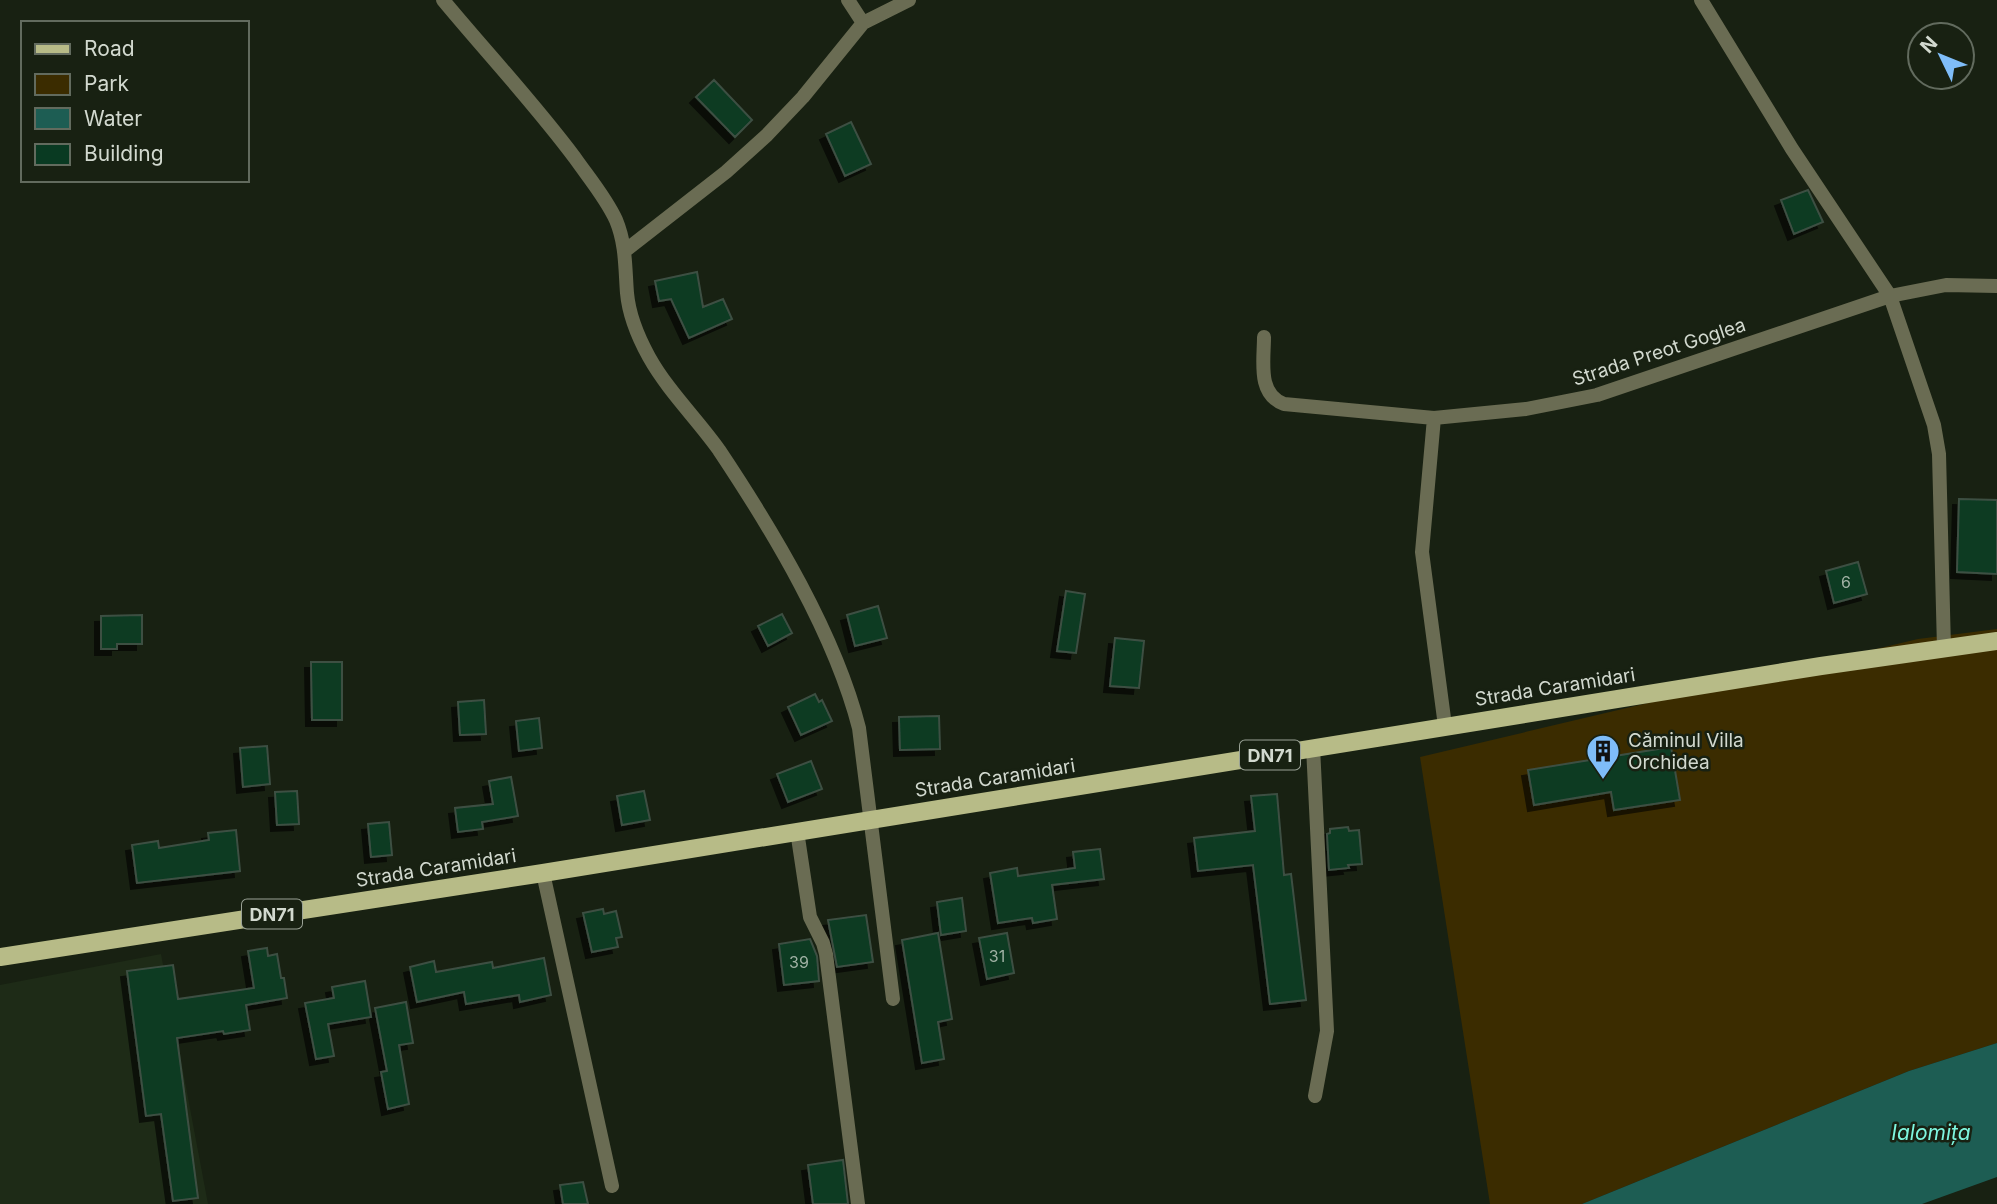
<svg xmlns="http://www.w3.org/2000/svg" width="1997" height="1204" font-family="Inter,sans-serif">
<defs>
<filter id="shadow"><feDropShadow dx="-6" dy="6" stdDeviation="0" flood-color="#0009"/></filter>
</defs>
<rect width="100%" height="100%" fill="#182112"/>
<path fill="#1e2b17" d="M161,954l47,250h-208v-219z"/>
<path fill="#3b2c00" d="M1997,629v414l-88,28 -327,133h-92l-70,-447 498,-118z"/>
<path fill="#1d5d53" d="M1997,1043v134l-75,27h-340l327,-133z"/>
<path fill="#093a22" stroke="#3d4f43" stroke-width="2" filter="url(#shadow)" d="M714,80l38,40 -17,17 -39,-40z
M851,122l20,42 -26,12 -19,-42z
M1808,190l15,32 -29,12 -13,-34z
M697,272l6,35 20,-8 9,20 -43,19 -18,-39 -12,2 -4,-20z
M1959,499l38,1v74l-40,-2z
M1858,562l9,32 -33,9 -8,-32z
M1066,591l19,3 -9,59 -19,-2z
M878,606l9,32 -32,8 -8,-31z
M782,614l10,19 -24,13 -10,-20z
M142,615v29h-25v5h-16v-33z
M1115,638l29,3 -5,47 -29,-2z
M311,662h31v58h-30z
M815,694l4,8 3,-2 10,21 -31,14 -13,-28z
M484,700l2,34 -26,1 -2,-33z
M939,716l1,33 -40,1 -1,-33z
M539,718l3,30 -23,3 -3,-30z
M267,746l3,38 -27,3 -3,-39z
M1671,747l9,53 -66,10 -3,-18 -77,13 -6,-35z
M811,761l11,28 -34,13 -11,-28z
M511,777l7,39 -36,6 1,7 -25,3 -3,-24 38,-4 -4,-23z
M297,791l2,33 -22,1 -2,-33z
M644,791l6,29 -28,5 -5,-29z
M1277,794l7,81 7,-1 15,126 -36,4 -17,-139 -55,6 -4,-33 61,-7 -4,-35z
M389,822l3,33 -21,2 -3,-33z
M1348,827l1,4 10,-1 3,34 -14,1 1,3 -20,2 -2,-36 3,-1v-4z
M236,830l4,41 -103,12 -5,-38 26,-4 1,7 50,-8 -1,-7z
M1100,849l4,30 -52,6 5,34 -24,4 -1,-5 -34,5 -8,-50 27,-5 1,8 57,-8 -2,-16z
M962,898l4,33 -25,4 -4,-33z
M603,909l1,5 12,-3 6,26 -6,1 2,9 -26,5 -9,-39z
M866,915l7,47 -36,5 -9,-47z
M938,933l14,86 -14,3 6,37 -22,4 -20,-123z
M1007,933l7,40 -27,6 -8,-41z
M810,939l7,17 2,25 -35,4 -5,-41z
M267,948l1,8 9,-2 4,24h3l3,20 -41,7 4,25 -26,4 -1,-3 -46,7 21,160 -25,3 -12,-87 -15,2 -19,-145 46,-6 5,34 76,-11 -6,-37z
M544,958l7,37 -31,7 -1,-7 -53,9 -2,-12 -47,10 -7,-35 24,-6 2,11 56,-10 1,6z
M365,981l6,36 -43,7 6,32 -18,3 -11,-56 29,-5 -2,-11z
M406,1002l7,41 -14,2 10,59 -21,5 -7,-37 6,-1 -12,-63z
M843,1160l5,44h-35l-5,-39z
M583,1182l5,22h-25l-3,-19z"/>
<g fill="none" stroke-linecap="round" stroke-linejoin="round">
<path stroke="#6a6c53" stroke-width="14" d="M443,0c44,53 91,103 132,158 14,20 31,40 41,62 10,24 9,47 11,73 2,23 11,44 22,64 19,34 48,62 70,93 54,81 116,184 140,278l34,271
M848,0l15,23
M1701,0l91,149 98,147 44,129 5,29 5,194
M626,250l100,-78 41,-37 36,-38 60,-74 46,-23
M1264,337c0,24 -7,57 20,67l150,14 92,-9 71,-14 293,-99 56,-11 51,1
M1434,418l-12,134 23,174
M1313,747l14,284 -12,65
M797,831l13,86 13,26 3,11 32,250
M543,873l69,313"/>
<path stroke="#b7bb87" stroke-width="18" d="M0,957l543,-84 1278,-207 176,-25"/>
</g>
<defs>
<symbol id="building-pin" viewBox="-11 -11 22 30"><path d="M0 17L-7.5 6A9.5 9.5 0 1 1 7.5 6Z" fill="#7fbdf9" stroke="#182112"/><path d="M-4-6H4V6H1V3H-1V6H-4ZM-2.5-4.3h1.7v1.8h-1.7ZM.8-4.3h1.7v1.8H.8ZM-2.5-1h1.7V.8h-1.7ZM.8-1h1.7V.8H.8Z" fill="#111"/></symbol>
</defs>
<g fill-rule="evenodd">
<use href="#building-pin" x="1584" y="732" width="38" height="52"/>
</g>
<g text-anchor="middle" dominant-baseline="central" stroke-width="5" stroke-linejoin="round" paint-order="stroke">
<g font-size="16" fill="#a0b1a4">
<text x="1846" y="582">6</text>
<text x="997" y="956">31</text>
<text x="799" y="962">39</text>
</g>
<g fill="#182112" stroke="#9aa296" stroke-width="2">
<rect x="1240" y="740.5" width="60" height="29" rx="5"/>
<rect x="242" y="899.5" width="60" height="29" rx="5"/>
</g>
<g font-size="18" font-weight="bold" fill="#d2d9cf">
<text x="1270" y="755">DN71</text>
<text x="272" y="914">DN71</text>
</g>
<g font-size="19" fill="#d2d9cf" stroke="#182112">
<text transform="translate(1659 352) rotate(-18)">Strada Preot Goglea</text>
<text transform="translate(1555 687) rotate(-9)">Strada Caramidari</text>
<text transform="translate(995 778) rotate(-9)">Strada Caramidari</text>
<text transform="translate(436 868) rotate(-9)">Strada Caramidari</text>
</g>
<g font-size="19" fill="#d2d9cf" stroke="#182112" text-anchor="start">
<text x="1628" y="740">Căminul Villa<tspan x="1628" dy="22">Orchidea</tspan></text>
</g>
<g font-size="21" font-style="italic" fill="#7ef6df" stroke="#182112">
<text x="1931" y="1132">Ialomița</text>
</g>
</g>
<rect x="21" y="21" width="228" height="161" fill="#182112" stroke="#626b5e" stroke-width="2"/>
<rect x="35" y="44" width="35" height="10" fill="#b7bb87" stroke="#626b5e" stroke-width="2"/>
<text x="84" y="56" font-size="21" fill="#d2d9cf">Road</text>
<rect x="35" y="74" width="35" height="21" fill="#3b2c00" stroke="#626b5e" stroke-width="2"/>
<text x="84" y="91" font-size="21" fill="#d2d9cf">Park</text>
<rect x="35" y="108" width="35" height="21" fill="#1d5d53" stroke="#626b5e" stroke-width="2"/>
<text x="84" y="126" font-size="21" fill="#d2d9cf">Water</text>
<rect x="35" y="144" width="35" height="21" fill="#093a22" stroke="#626b5e" stroke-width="2"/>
<text x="84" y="161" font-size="21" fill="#d2d9cf">Building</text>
<g transform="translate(1941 56) rotate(313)"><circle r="33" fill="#182112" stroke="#626b5e" stroke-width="2"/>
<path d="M0-5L12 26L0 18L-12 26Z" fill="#7fbdf9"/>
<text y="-10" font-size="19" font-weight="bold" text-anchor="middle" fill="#d2d9cf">N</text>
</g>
</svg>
